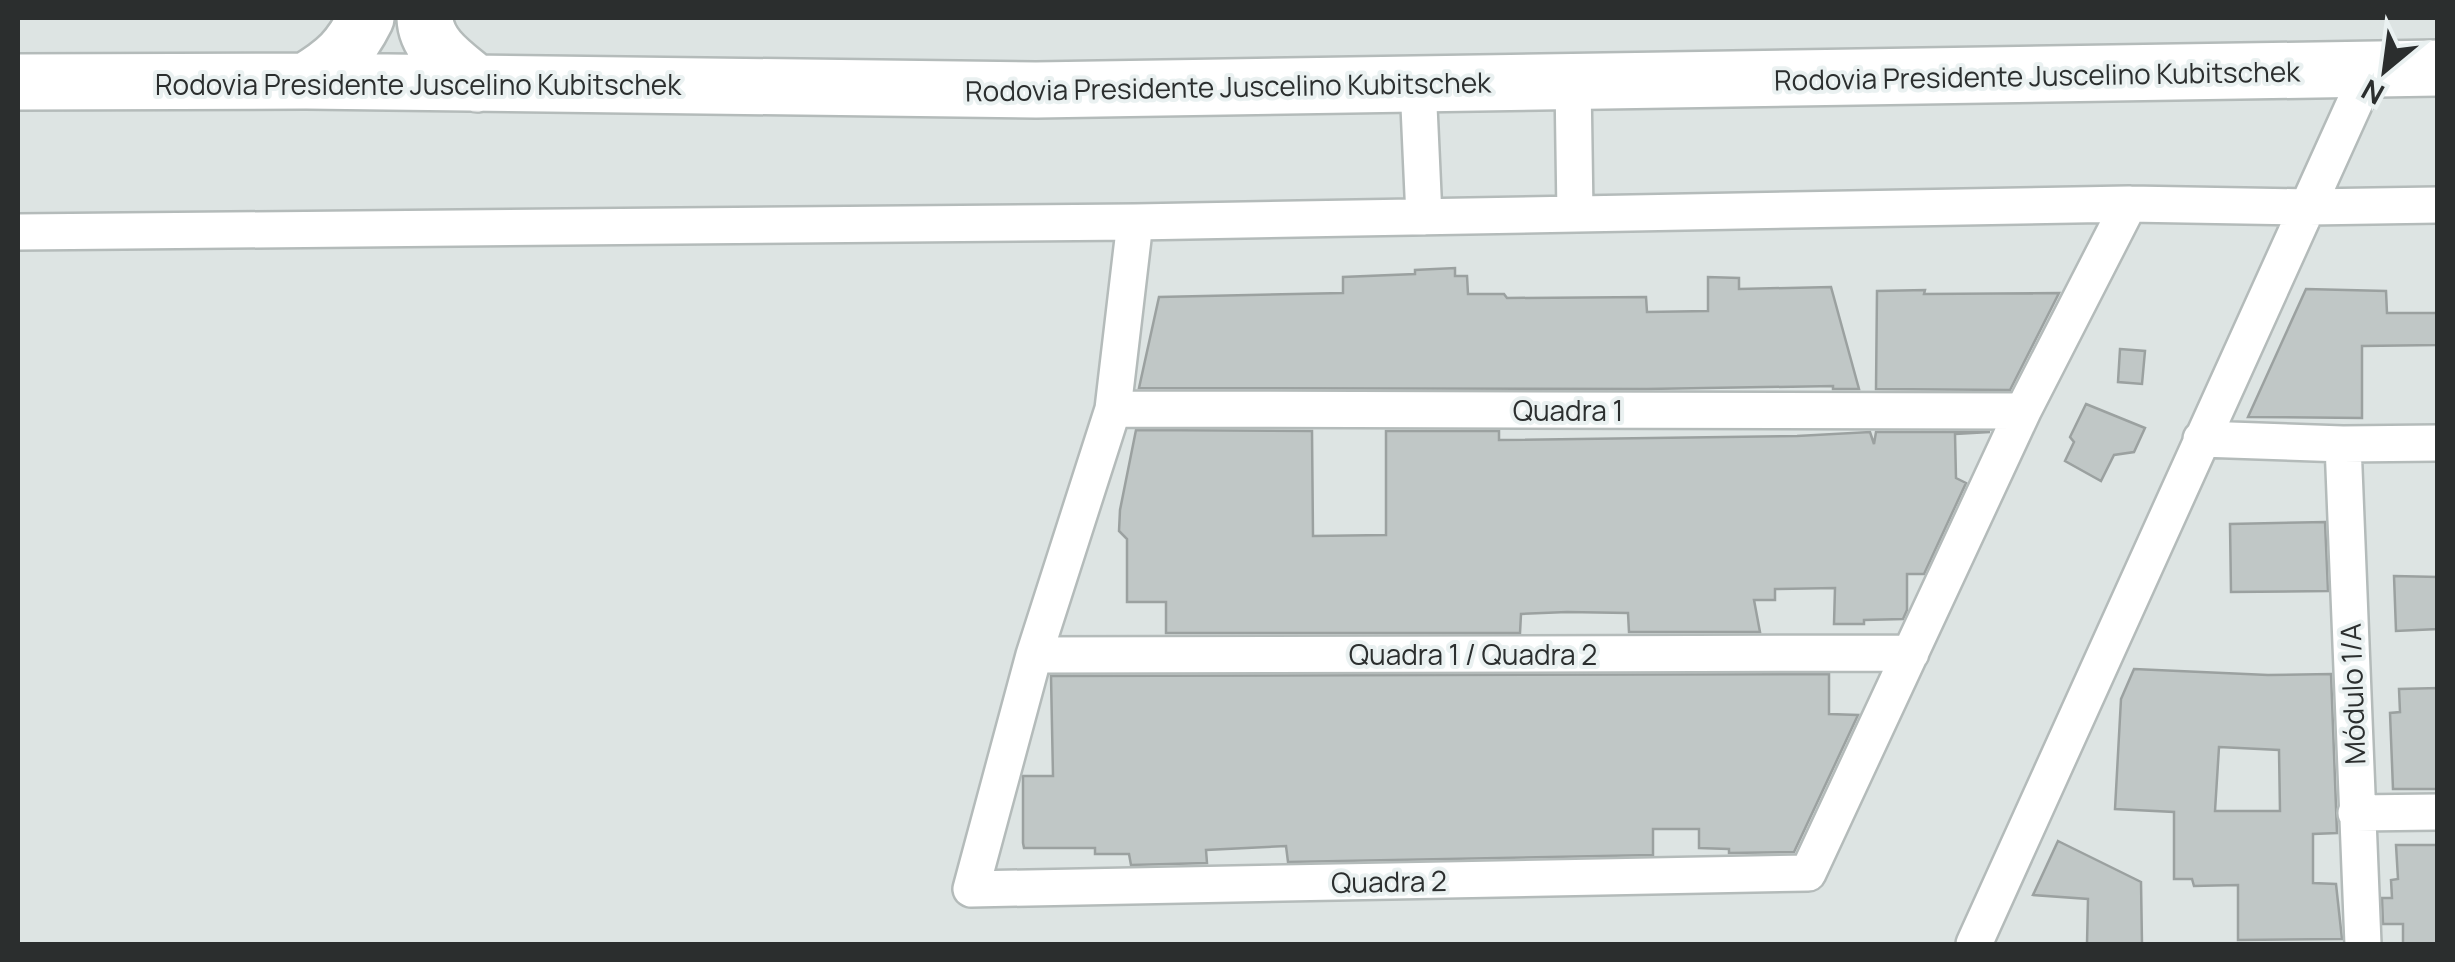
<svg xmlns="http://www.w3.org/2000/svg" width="2455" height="962" font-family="Manrope,sans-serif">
<rect width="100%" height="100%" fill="#dde4e3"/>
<path fill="#c0c7c6" stroke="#9ba1a0" stroke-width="2.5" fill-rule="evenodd" d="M1455,268v8h12l1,18h36l3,4 139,-1 1,15 61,-1v-34l31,1v11l92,-2 28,102h-26v-3l-186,3 -508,-1 20,-91 184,-4v-16l72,-3v-4z
M2306,289l80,2 1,22h51v32l-76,1v72l-114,-1z
M1925,290l-1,4 135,-1 -49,97 -134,-1 1,-98z
M2120,349l25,2 -3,33 -24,-2z
M2086,404l59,24 -11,24 -20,3 -13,26 -36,-20 9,-19 -4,-5z
M1136,430l176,1 1,105 73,-1v-104h113v9l298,-4 73,-4 4,12 2,-12h114l-35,2 1,44 10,5 -42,91h-17v36l-4,9 -39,1v4h-30l1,-36 -60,1v11h-21l6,32h-131l-1,-19 -61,-1 -46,2 -1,19h-354v-31h-39v-63l-8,-8 1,-21z
M2325,522l3,69 -97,1 -1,-68z
M2394,576l44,1v52l-42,2z
M2134,669l134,6 63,-1 6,159 -24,1v49l23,1 6,55 -104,1v-55l-44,1 -2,-7h-18v-67l-59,-3 6,-110zM2219,747l60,3 1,61h-65z
M1829,674v40l29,1 -64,137 -65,1v-4l-30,-1v-19h-46v26l-365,7 -2,-16 -80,4 1,13 -76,2 -2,-11h-34v-6h-71l-1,-5v-67h30l-2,-100z
M2438,688v101h-45l-3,-76 10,-1 -1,-23z
M2058,841l83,41 1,62h-55l1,-45 -55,-4z
M2396,845h42v99h-35v-20h-20l-1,-26h10l-1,-18 7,-1z"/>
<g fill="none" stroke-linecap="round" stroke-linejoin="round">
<defs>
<path id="street" d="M1573,82l2,132
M1418,84l6,133
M1135,222l-22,187 -79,246 -63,234 837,-16 215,-462 106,-207
M18,232l1117,-10 994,-18 180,3 129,-2
M1113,409l910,2
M2201,439l142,5 95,-1
M2343,444l20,500
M1034,655l877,-2
M2356,813l82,-1
M1974,944l396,-875"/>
<path id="highway" d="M425,18c1,30 31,48 52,66
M306,81c31,-19 44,-31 60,-63
M18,82l288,-1 730,9 1402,-22"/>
</defs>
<use href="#street" stroke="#b4bbba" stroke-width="40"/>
<use href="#highway" stroke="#b4bbba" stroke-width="60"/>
<use href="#street" stroke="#fff" stroke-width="35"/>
<use href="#highway" stroke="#fff" stroke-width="55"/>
</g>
<g text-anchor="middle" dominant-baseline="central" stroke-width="8" stroke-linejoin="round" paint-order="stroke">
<g font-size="28" fill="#2b2e2e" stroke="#eaf1f1">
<text transform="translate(2037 75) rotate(-1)">Rodovia Presidente Juscelino Kubitschek</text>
<text x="418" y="84">Rodovia Presidente Juscelino Kubitschek</text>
<text transform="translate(1228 86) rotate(-1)">Rodovia Presidente Juscelino Kubitschek</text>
<text x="1568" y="410">Quadra 1</text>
<text x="1473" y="654">Quadra 1 / Quadra 2</text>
<text transform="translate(2352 694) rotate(-92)">Módulo 1/A</text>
<text transform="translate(1389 881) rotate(-1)">Quadra 2</text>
</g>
</g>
<rect width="2455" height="962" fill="none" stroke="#2b2e2e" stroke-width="40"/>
<g transform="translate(2385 70) rotate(209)" stroke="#eaf1f1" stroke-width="8" paint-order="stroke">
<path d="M0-8L18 38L0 25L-18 38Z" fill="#2b2e2e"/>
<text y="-15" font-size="28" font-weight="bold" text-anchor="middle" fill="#2b2e2e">N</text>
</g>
</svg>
